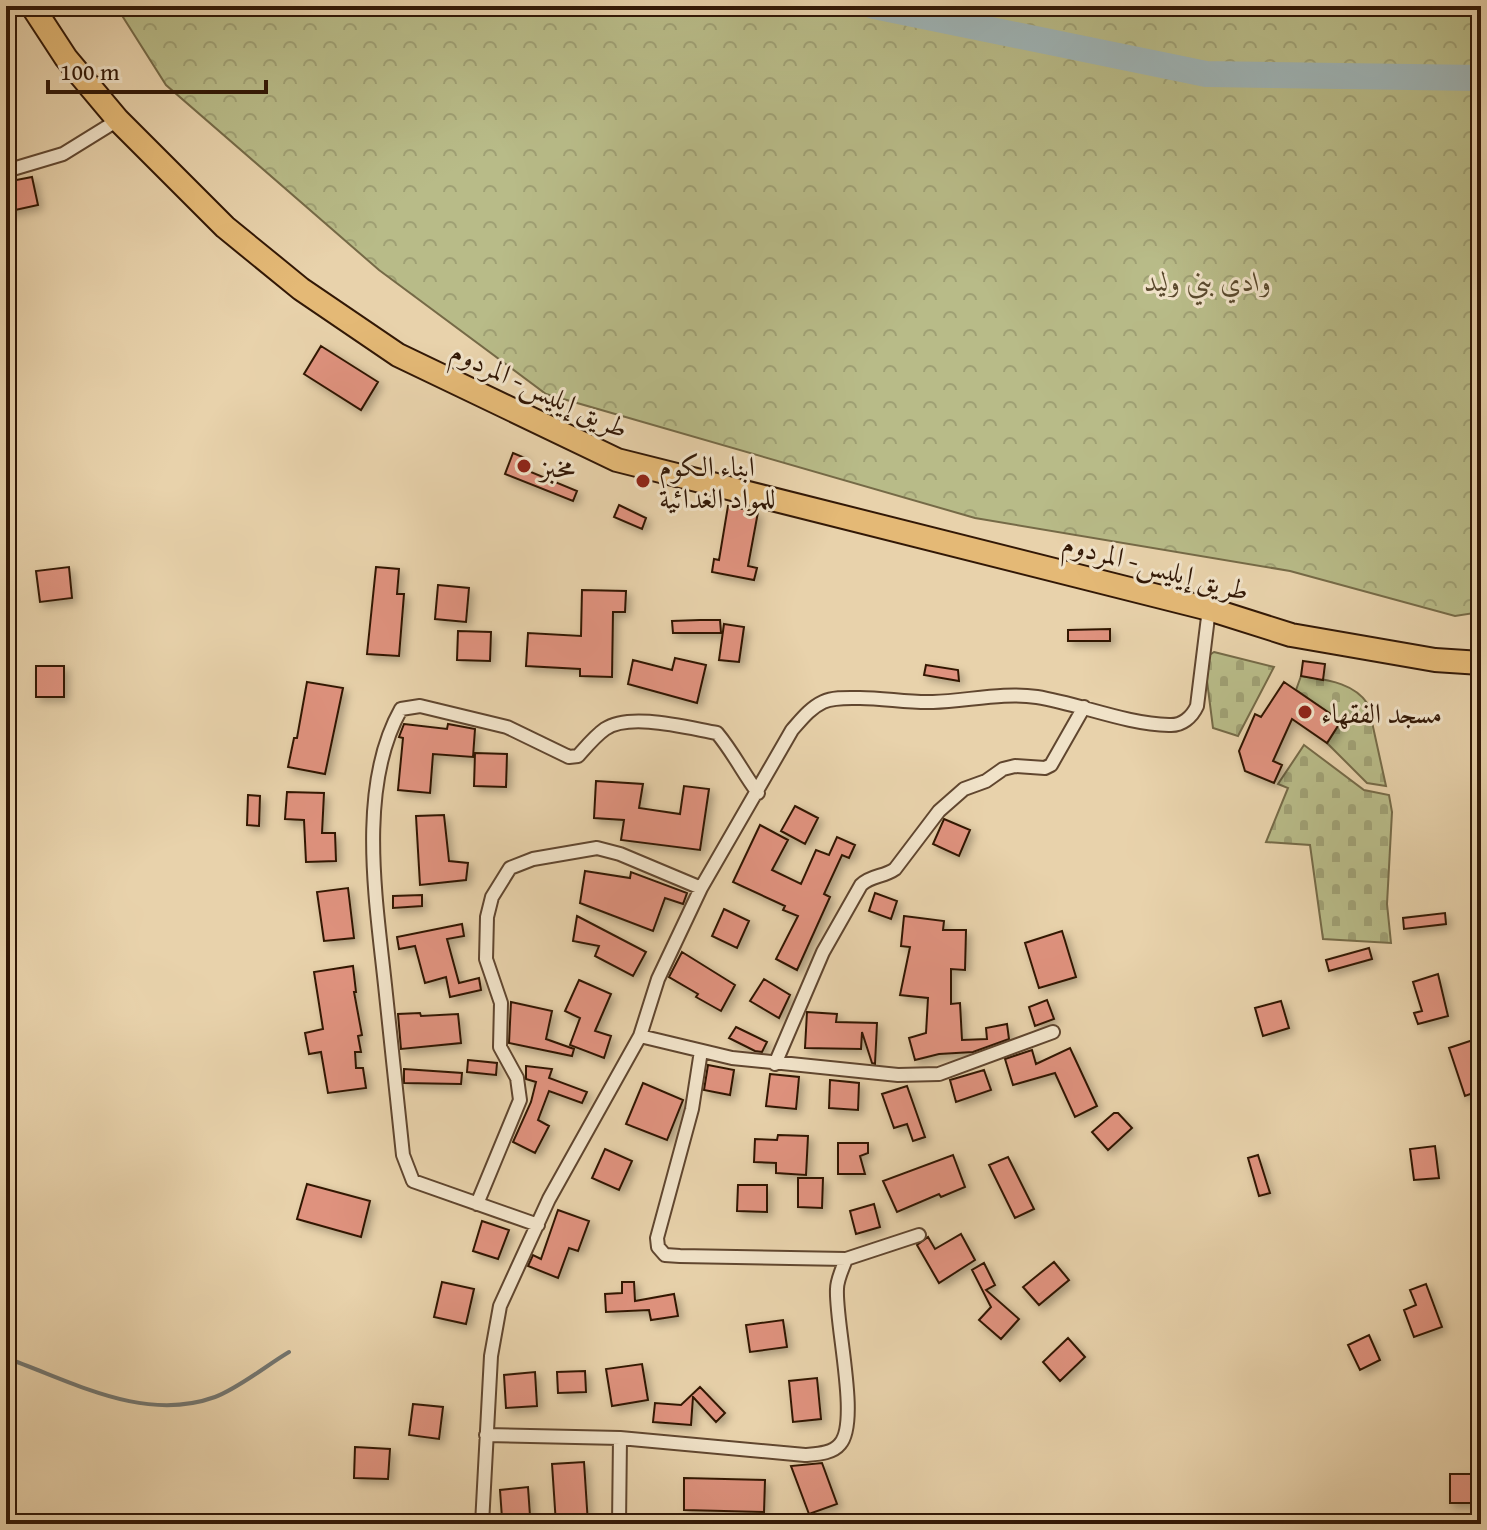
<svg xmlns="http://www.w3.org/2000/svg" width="1487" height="1530" font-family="'Gentium Book Plus',Amiri,serif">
<defs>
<pattern id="forest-crowns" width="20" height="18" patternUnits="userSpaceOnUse" patternTransform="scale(2)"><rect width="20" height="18" fill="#b8bb88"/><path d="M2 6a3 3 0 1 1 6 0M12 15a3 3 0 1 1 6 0" fill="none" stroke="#9fa074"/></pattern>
<pattern id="cemetery-stones" width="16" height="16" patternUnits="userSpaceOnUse" patternTransform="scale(2)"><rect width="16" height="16" fill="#b8bb88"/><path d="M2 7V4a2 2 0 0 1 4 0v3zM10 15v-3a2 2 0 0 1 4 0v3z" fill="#9fa074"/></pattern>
<filter id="shadow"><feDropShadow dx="4" dy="4" stdDeviation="4" flood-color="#0004"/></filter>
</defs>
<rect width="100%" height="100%" fill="#e8d2ab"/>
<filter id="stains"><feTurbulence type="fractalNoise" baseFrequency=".0025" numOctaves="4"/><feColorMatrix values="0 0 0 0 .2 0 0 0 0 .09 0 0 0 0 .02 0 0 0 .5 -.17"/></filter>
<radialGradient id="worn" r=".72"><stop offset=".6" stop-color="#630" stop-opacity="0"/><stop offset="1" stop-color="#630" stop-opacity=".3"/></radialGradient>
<path fill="url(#forest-crowns)" stroke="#756a47" stroke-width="2" d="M116,6h1365v606l-26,4 -165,-45 -315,-53 -429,-124 -167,-124 -213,-185z"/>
<path fill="url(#cemetery-stones)" stroke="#756a47" stroke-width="2" d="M1214,652l60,15 -36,69 -25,-8 -6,-47 1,-25z
M1301,676c25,4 52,6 67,28l18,82 -19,-3 -40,-40 14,-22 -45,-31z
M1304,745l60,45 25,5 3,17 -5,92 4,39 -68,-4 -13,-94 -44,-3 22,-54 -10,-4z"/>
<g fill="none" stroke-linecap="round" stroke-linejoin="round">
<path stroke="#737670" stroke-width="4" d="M6,1358c66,23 137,65 209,39 24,-9 52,-32 74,-45"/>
<path stroke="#9eb4b6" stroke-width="26" d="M874,6l332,68 275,4"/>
</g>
<path fill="#df927e" stroke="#321806" stroke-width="2" filter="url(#shadow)" d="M32,177l6,28 -32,7v-30z
M321,346l57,36 -17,28 -57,-36z
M513,453l12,5 -4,10 56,23 -4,10 -68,-27z
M619,505l27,13 -4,11 -28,-12z
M728,506l30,6 -10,54 9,2 -3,12 -42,-8 2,-13 5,1z
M69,567l3,31 -32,4 -4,-31z
M376,567l23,2 -2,25h7l-5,62 -32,-2z
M438,585l31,3 -3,34 -31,-3z
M582,590l44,1 -1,21h-12l-1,65 -32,-1v-7l-54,-3 2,-33 53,3z
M700,620h20l1,13h-48l-1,-12z
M724,624l20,3 -5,35 -20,-2z
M1110,629v12h-42v-11z
M458,631l33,1 -1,29 -33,-1z
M675,658l31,7 -9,38 -69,-19 5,-24 39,10z
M1303,661l22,3 -2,16 -22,-4z
M926,665l32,5 1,11 -35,-6z
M36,666h28v31h-28z
M307,682l36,6 -18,86 -37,-7 6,-29h3z
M1284,682l57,39 -14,22 -35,-24 -19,42 9,4 -8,18 -29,-12 -6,-20 16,-37 6,3z
M404,724l43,5 1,-5 27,5 -2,28 -40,-3 -3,39 -32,-3 5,-52 -4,-1z
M475,753l32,1 -1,33 -32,-1z
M596,781l47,3 -4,24 41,6 4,-28 25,3 -9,61 -79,-10 3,-20 -30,-2z
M287,792l37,1 -2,40h13l1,28 -30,1 -2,-42 -19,-1z
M248,795l12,1 -1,30 -12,-1z
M795,806l23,12 -13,26 -24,-13z
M444,815l5,46 19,2 -2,17 -46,5 -4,-69z
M944,819l26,11 -11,26 -26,-12z
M760,825l28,15 -16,30 29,14 15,-34 13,5 8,-18 18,8 -6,13 -7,-3 -18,39 6,3 -33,73 -21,-11 22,-43 -15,-6 2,-4 -52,-24z
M585,871l45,7 1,-6 56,21 -4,11 -18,-6 -12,33 -73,-28z
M348,888l6,50 -30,3 -7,-49z
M875,893l22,8 -6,18 -22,-8z
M422,895v11l-29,2v-12z
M724,909l25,12 -12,27 -25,-12z
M1445,913l1,11 -42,5 -1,-11z
M577,916l69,36 -13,24 -38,-20 4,-10 -26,-5z
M904,916l40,5 -1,9h23l-1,40 -14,-1v35l9,-1 2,37 25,-1 -1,-11 21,-4 2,15 -36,13 -34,2 -24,6 -6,-22 17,-5 2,-35 -28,-3 10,-48 -9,-1z
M462,924l2,12 -17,3 12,44 20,-5 2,12 -31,7 -4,-20 -21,6 -10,-37 -16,3 -2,-12z
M1062,931l14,46 -37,11 -14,-45z
M1369,948l3,11 -43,12 -3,-11z
M682,952l53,33 -14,26 -25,-14 2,-3 -29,-17z
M353,966l3,26h-2l8,43 -4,1 3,16h-6l1,16h7l3,20 -38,5 -7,-41 -12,2 -4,-21 18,-4 -9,-57z
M1438,974l10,42 -30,8 -4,-11 8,-2 -9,-29z
M764,979l26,16 -11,23 -29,-17z
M579,980l32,14 -16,37 16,5 -7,22 -34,-13 10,-27 -15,-7z
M1047,1000l7,19 -19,7 -6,-19z
M1281,1001l8,27 -26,8 -8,-28z
M511,1002l41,9 -6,28 28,10 -2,7 -63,-13z
M807,1012l30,2 -1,8 41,1 -2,41 -3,-1 -10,-31 -1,17 -56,-1z
M420,1013l1,3 37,-2 3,29 -60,6 -3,-35z
M736,1027l31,15 -5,10 -7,-1 -26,-13z
M1476,1039l5,16v35l-16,6 -16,-48z
M1070,1048l27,58 -22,11 -20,-44 -42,12 -8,-26 27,-9 4,14z
M468,1060l29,3 -1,12 -29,-3z
M708,1065l26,5 -4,25 -26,-5z
M526,1066l26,3 -3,9 38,14 -5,11 -33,-12 -11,29 11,6 -14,27 -22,-11 18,-40 5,-20 -10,-3z
M404,1069l58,4 -1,11 -57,-1z
M984,1070l7,20 -35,12 -6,-22z
M770,1074l29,3 -3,32 -30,-3z
M830,1080l29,3 -1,27 -29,-2z
M643,1083l40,17 -16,40 -41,-16z
M907,1086l18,51 -12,4 -6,-17 -13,4 -12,-34z
M1114,1113h4l14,15 -24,22 -16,-18z
M778,1135l30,1 -2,39 -30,-2v-10l-22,-1 1,-23 22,1z
M838,1143h30v10l-8,3 5,18h-27z
M1435,1146l4,32 -25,2 -4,-31z
M605,1149l27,12 -13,29 -27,-12z
M953,1155l12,32 -24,10 -2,-3 -42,18 -14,-31z
M1258,1155l12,38 -11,3 -11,-38z
M1008,1157l26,52 -19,9 -26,-53z
M798,1178h25l-1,30 -24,-1z
M307,1184l63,17 -9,36 -64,-18z
M738,1185h29v27l-30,-1z
M874,1204l6,23 -24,7 -6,-23z
M558,1210l31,11 -11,30 -9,-3 -11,30 -30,-12 5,-11 8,4z
M482,1221l27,9 -11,29 -25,-8z
M961,1234l14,26 -36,23 -22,-38 11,-8 7,12z
M1054,1262l15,18 -30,25 -16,-18z
M984,1263l11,22 -9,5 33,29 -18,20 -22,-19 12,-13 -19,-37z
M442,1282l32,7 -8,35 -32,-7z
M622,1282h12l1,19 39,-7 4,22 -27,4 -2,-10 -43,2 -1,-18 17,-1z
M1426,1284l16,43 -28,10 -10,-27 12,-5 -6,-15z
M783,1320l4,27 -37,5 -4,-27z
M1369,1335l11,25 -20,10 -12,-25z
M1068,1338l17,19 -25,24 -17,-19z
M642,1364l6,36 -36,6 -6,-37z
M585,1371l1,21 -28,1 -1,-21z
M535,1372l2,34 -31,2 -2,-33z
M817,1378l4,41 -28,3 -4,-41z
M700,1387l25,26 -9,9 -23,-25 -2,28 -38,-3 2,-19 26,2z
M413,1404l30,3 -4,32 -30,-4z
M355,1447l35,2 -2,30 -34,-1z
M584,1462l4,62h-32l-4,-60z
M822,1463l15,41 -28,10 -18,-48z
M1450,1474h27v29h-27z
M684,1478l81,2 -1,32 -80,-2z
M528,1487l2,29 -28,2 -2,-28z"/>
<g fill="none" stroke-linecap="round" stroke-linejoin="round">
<defs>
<path id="street" d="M6,171l57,-17 55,-34
M1481,789v25
M640,1036l92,22 166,17 41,-1 114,-42
M701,1051l-9,58 -35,129 1,9 7,8 15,1 166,3
M775,1064l48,-112 38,-67c10,-10 23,-8 34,-16l44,-58 25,-22 22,-8 17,-12 12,-3 30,2 6,-3 33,-58
M477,1204l43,-104 -3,-22 -17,-31 1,-44 -15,-44 1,-42 5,-20 18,-29 23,-9 64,-11 23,6 81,34
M538,1225l-125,-44 -10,-26c-6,-56 -12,-113 -18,-170 -9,-85 -28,-198 16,-276l19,-3 87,21 62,30 9,-1c8,-9 17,-20 27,-27 25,-17 83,-1 112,4 16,19 26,40 41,60
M486,1435l134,3 185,17c11,-1 27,-1 35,-11 20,-22 -5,-122 -3,-155 0,-10 6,-21 9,-30l73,-24
M482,1524l9,-168 9,-50 49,-107 91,-163 18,-57 43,-91 91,-158c9,-10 18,-22 31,-28 11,-5 25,-4 37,-4 24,0 49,5 73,4 34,-1 70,-10 104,-5 43,7 89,27 132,28 13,1 23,-8 28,-19l12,-97
M619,1524l1,-86"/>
<path id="highway" d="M32,6l34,52 52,62 107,107 76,62 97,66 219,105 592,149 82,26 144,25 46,3"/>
</defs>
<use href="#street" stroke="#60462f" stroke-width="16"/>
<use href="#highway" stroke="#321806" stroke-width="26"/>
<use href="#street" stroke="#f0e2c8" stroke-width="12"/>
<use href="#highway" stroke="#e4b976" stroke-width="22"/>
</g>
<g fill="#8f2418" stroke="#f0e2c8" stroke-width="3">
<circle cx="524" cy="466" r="8"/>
<circle cx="643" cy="481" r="8"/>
<circle cx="1305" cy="712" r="8"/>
</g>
<g text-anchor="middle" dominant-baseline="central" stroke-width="6" stroke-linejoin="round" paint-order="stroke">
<g font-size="28" font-style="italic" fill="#5a492d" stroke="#f0e2c8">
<text x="1208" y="280">وادي بني وليد</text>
</g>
<g font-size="28" fill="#321806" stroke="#f0e2c8">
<text transform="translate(540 389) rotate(25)">طريق إيليس- المردوم</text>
<text transform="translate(1156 566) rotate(15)">طريق إيليس- المردوم</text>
</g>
<g font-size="28" fill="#321806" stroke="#f0e2c8" text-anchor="start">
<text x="659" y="465">ابناء الكوم<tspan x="659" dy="32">للمواد الغدائية</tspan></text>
<text x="540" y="466">مخبز</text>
<text x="1321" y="712">مسجد الفقهاء</text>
</g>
</g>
<rect width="1487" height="1530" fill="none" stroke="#e8d2ab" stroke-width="32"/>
<rect x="8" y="8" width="1471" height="1514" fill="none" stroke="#321806" stroke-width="4"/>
<rect x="16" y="16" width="1455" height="1498" fill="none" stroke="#321806" stroke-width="2"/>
<path d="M48 80v12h218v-12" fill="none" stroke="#321806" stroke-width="4"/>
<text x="60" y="80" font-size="24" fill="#321806" stroke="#f0e2c8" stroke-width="6" paint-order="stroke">100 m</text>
<rect width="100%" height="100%" filter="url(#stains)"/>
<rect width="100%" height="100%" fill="url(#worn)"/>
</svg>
